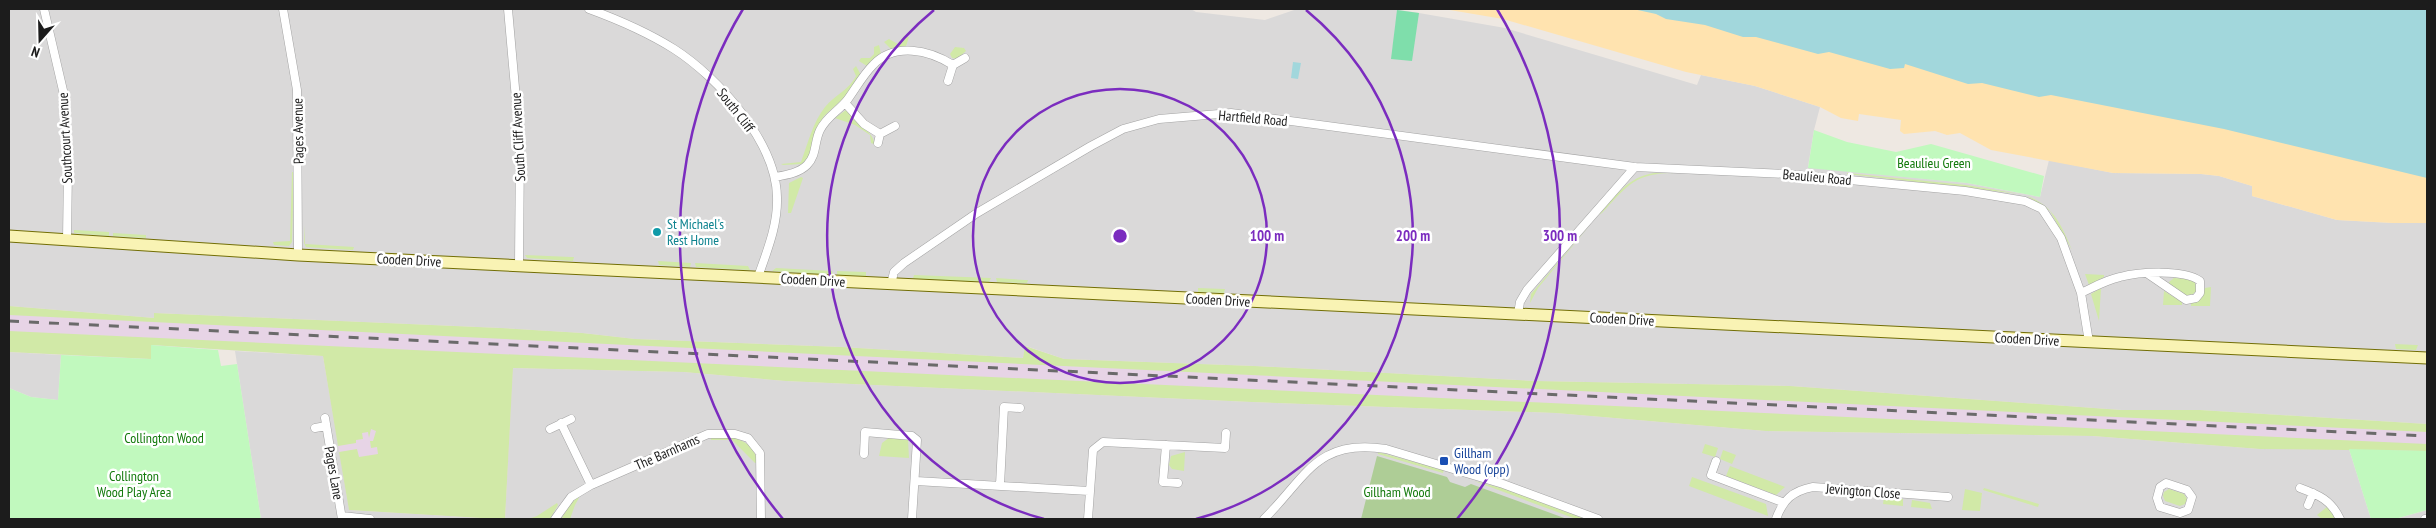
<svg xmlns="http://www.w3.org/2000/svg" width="2436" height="528" font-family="'PT Sans Narrow',sans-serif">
<rect width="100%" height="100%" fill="#eee8e2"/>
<path fill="#dad9d9" d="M9,9h1182l5,3 69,8 32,-11h96l26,4 86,15 192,57 4,-10 54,11 65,21 -6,23 -6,37 159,16 73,14 9,-37 64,13 88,1 18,2 33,10v10l85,24 56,3h34v201l-227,-14h-79l-331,-24 -255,-5 -281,-15 -190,-7 -38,-13 -3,12 -182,-11 -206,-8 -53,-6 -82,-5 -345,-15 -1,5 -145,-12z
M235,351l88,5 27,154 148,9h-237z
M9,352l52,3 -3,45 -27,-3 -22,-9z
M512,368l172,4 102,9 466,21 304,11 210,18 327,5 167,13h89l22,70h-1866z
M2427,510v9h-32l4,-1z"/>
<path fill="#e7d4e6" d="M9,306l145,12v-5l346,15 82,5 53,6 206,8 182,11 2,-12 39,13 190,7 281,15 255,5 331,24 125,3 112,8 69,3v27l-167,-2 -167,-13 -327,-5 -210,-18 -304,-11 -466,-21 -102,-9 -171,-4 -8,151h-7l-149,-9 -26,-154 -171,-11 -1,14 -142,-7z"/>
<path fill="#d1e9a7" d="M905,37h4l-3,9 -15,3 -7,-7 5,-3 9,5z
M879,45l2,9 -14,12 -8,-5 2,-3h9l4,-4v-7z
M955,47l9,1 2,3 -9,8 -5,-1 -2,-4z
M856,66l5,9 -15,21 -22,20 -8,15 -8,27 -6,6 -19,1 -2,-1 20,-2c7,-19 12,-40 24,-55 10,-12 24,-17 31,-31l-3,-7z
M846,110c7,10 30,24 28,34l-3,-1 -1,-8 -15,-10 -20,-7z
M292,172h2l-2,70 -3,4 -15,-1 -1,-3 17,-1z
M1654,173l22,1c-31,-2 -43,5 -63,27 -5,5 -10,12 -14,14 16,-19 29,-38 55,-42z
M1847,173l119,12 54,9 -173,-20z
M801,177l2,1 -12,35h-3l1,-30z
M2027,196c26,9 35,30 45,54l-22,-39z
M1591,224l-53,64 -8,15 1,-9z
M305,225v19l49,3 -1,3 -47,-3 -2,-4z
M74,230l35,2v4l-35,-3z
M113,233l33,2v3l-33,-2z
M525,255l46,2h3l-1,4 -46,-3z
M658,261l33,2 -1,4 -31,-2z
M695,263l53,3 2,4 -54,-3z
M776,268l56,3 1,4 -61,-4z
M837,271l29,1v4l-29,-1z
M2085,274l19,1v2l-15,8z
M914,275l77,3 -2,4 -74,-3 -2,-1z
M996,278l29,2h3l-1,3 -30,-1z
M2174,278l17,1 4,3 1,9 -3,3 -6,2 -17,-10 -1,-4z
M2211,287l-1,19h-19v-3l12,-8 2,-7z
M1198,288l26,1h1l-1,4 -26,-1z
M2101,288l-2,33 -8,-27z
M2164,291l18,11v3h-19z
M9,306l145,12v-5l346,15 82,5 53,6 206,8 182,11 2,-12 39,13 190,7 281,15 255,5 331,24h79l227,14v8l-2418,-117z
M9,331l2418,113v7l-167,-2 -167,-13 -327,-5 -210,-18 -304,-11 -466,-21 -102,-9 -171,-4 -8,151h-7l-149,-9 -10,-58 18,-3 2,8 19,-3 -1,-7 -6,1 -1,-7h3l3,-10 -5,-2 -2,9 -1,-6 -6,1 1,6 -7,1v3l-18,3 -15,-90 -171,-11 -1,14 -142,-7z
M2395,344l21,1h2l-2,5 -20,-1z
M732,437c14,5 23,9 25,25l-2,1 -23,-23h-21v-2z
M890,437l18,3 1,18 -30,-2 3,-13z
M1705,444l13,4 -3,9 -13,-4z
M1723,450l13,5 -4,9 -12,-5z
M1185,452l-1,19 -12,-2 -3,-4 2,-9z
M1378,452l66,18 -1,3 -65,-19z
M1730,466l55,21 -9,8 -50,-19z
M1692,477l74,27 2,12 -79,-30z
M1474,481l32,8 79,30h-9z
M1984,488l55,16 -1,3 -55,-17z
M1965,489l17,4 -2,18 -18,-1z
M2169,489l15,5 3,5 -2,5 -5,2 -15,-5 -2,-5 1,-4z
M581,494l-6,11 -5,14h-9l10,-16z
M1884,497l19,2v7l-20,-2z
M1912,500l18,3 2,6 -21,-2z
M557,503l1,2 -8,14h-22l9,-3z
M2328,506l8,13h-14l-5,-4z"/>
<path fill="#aecd96" d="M1377,456l70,21 3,5 15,5 6,-3 96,35h-206z"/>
<path fill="#ffe3af" d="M1444,9h983v214h-34l-56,-3 -85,-24v-10l-33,-10 -18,-2 -88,-1 -122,-23 -31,-17 -13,2 -12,-4 -31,3 -4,-3 1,-11 -42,-6 -1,7 -17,-3 -21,-11 -65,-21 -69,-14 -183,-53z"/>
<path fill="#c1f9be" d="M1814,130l33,12 49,10 35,-8 113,32 -4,21 -73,-14 -159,-15z
M151,345l67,5 3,16 16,-2 24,155h-252v-131l22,9 27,3 3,-45 90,4z
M2349,449l78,2v59l-32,9h-24z"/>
<path fill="#7fdeab" d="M1397,10l22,3 -7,48 -21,-2z"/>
<path fill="#a2d7dc" d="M1633,9h794v169l-203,-49 -173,-34 -12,2 -57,-14 -14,1 -63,-20 -1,4 -14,1 -61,-17 -11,2 -62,-17h-13l-38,-12 -39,-6 -10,-5z
M1293,62l8,1 -3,16 -7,-1z"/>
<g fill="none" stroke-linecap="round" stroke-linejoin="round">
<defs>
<path id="minor" d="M44,9l21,90 3,68 -1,73
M283,9l14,81 1,165
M508,9l12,135 -1,121
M589,9c30,11 58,23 85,40 44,28 102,93 103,148 1,28 -10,54 -19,80
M948,81l5,-16 12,-7
M845,103l19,21 16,10
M878,143l2,-9 15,-8
M775,177c11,-2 24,-4 32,-12 10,-10 7,-23 13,-35 7,-14 19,-19 28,-31 8,-11 15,-24 25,-34 22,-23 56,-15 80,0
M891,284l3,-12 10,-9 73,-50 114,-67 32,-17 36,-10 72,-6 404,54 152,7 178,17 60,10 17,8 19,29 20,55 8,49
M2081,293c13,-6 25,-13 39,-16 19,-5 64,-8 80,4v12l-4,5 -10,2 -38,-26
M1518,314l2,-12 7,-12 108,-123
M325,418l17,101
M561,423l30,62
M315,428l11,-2
M550,429l21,-10
M1166,445l-3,37 15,1
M864,454l1,-22 47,4 5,4 -5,79
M1716,461l-5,14 71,27
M916,481l173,10
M2166,483l21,7 5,7 -4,13 -8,3 -20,-6 -3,-9 3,-11z
M1000,485l4,-78 16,1
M2300,488c19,7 31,12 40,31
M2308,505l5,-12
M342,516l28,3
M555,519l16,-22 20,-12 117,-51h27l13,4 12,15 1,66
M1088,519l5,-69 10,-8 122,6 1,-15
M1264,519c42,-41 52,-81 122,-70l117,35 95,35
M1776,519c7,-19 16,-28 37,-32l135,10
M2425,519h2"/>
<path id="secondary" d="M9,236l289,19 2129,103"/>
</defs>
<use href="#minor" stroke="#a3a3a3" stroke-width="9"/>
<use href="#secondary" stroke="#726e05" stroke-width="13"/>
<use href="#minor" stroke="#fff" stroke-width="8"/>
<use href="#secondary" stroke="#f9f3b4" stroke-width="11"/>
<path stroke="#6a6a6a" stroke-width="3" stroke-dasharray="10 10" stroke-linecap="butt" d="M9,321l2418,115"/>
</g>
<g fill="none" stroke="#7b2cbf" stroke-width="2.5">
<circle cx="1120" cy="236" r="147"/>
<path d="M1044 519A293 293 0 0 1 934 10M1306 10A293 293 0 0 1 1196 519"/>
<path d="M783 519A440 440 0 0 1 743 9M1497 9A440 440 0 0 1 1457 519"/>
</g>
<circle fill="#0f9aa8" stroke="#fff" stroke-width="2" cx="657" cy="232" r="5"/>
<rect fill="#1a4fb4" stroke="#fff" stroke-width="2" x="1439" y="456" width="10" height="10" rx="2.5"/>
<g text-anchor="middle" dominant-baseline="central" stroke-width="5" stroke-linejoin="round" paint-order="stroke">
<g font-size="14" fill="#1c1c1c" stroke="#fff">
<text transform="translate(736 110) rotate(52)">South Cliff</text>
<text transform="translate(1253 118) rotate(5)">Hartfield Road</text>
<text transform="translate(298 131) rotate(-91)">Pages Avenue</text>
<text transform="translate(518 137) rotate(-93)">South Cliff Avenue</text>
<text transform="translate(65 138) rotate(-93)">Southcourt Avenue</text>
<text transform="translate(1817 177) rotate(5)">Beaulieu Road</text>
<text transform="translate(409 260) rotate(3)">Cooden Drive</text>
<text transform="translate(813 280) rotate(3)">Cooden Drive</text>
<text transform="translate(1218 300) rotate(3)">Cooden Drive</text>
<text transform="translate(1622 319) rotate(3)">Cooden Drive</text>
<text transform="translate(2027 339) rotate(3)">Cooden Drive</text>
<text transform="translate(667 452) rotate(-24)">The Barnhams</text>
<text transform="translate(334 473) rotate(80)">Pages Lane</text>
<text transform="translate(1863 491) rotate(4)">Jevington Close</text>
</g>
<g font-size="14" fill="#12790b" stroke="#fff">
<text x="1934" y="163">Beaulieu Green</text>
<text x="164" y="438">Collington Wood</text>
<text x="134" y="476">Collington<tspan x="134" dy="16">Wood Play Area</tspan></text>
<text x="1397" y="492">Gillham Wood</text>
</g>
<g font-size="14" fill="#0d838f" stroke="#fff" text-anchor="start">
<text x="667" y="224">St Michael's<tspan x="667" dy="16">Rest Home</tspan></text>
</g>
<g font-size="14" fill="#164399" stroke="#fff" text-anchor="start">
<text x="1454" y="453">Gillham<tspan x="1454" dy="16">Wood (opp)</tspan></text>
</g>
</g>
<circle cx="1120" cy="236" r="8" fill="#7b2cbf" stroke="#fff" stroke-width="2.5"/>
<g font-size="15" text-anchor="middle" font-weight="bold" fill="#7b2cbf" stroke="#fff" stroke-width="5" stroke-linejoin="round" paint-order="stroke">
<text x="1267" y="241">100 m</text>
<text x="1413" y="241">200 m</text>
<text x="1560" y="241">300 m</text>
</g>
<rect width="2436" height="528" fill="none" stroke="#1c1c1c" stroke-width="20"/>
<g transform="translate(40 40) rotate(200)" stroke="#ffffff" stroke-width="4" paint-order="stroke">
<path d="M0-4L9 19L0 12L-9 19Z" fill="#1c1c1c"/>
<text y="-8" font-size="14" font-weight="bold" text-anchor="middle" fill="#1c1c1c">N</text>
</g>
</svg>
